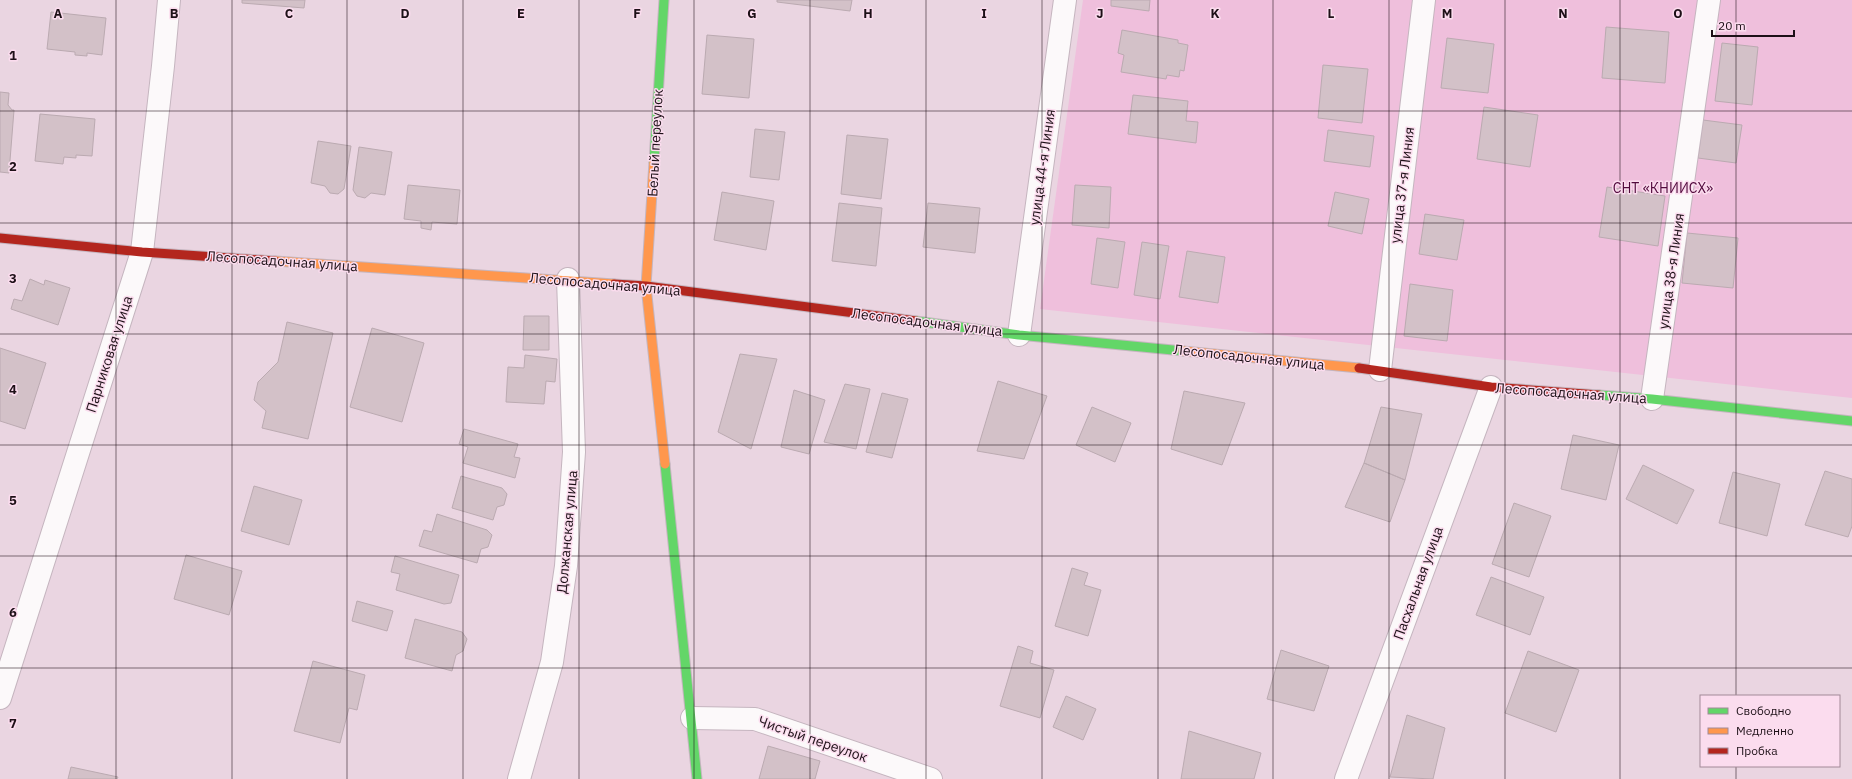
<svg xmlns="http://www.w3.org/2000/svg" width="1852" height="779" font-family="'IBM Plex Sans',sans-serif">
<rect width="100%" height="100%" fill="#ead5e1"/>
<path fill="#efbfdc" d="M1083,0h769v398l-812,-89z"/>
<path fill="#d3c1c8" stroke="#bbaab1" d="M242,0h63l-1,8 -62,-5z
M777,0h75l-2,11 -73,-9z
M1111,0h39l-1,11 -38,-5z
M51,12l55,6 -4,37 -15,-2v3l-12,-1v-3l-28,-3z
M1606,27l63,5 -4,51 -63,-5z
M1122,30l56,10v3l10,2 -4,26 -4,-1 -1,7 -12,-2 -1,4 -45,-7 3,-17 -6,-2z
M707,35l47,4 -5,59 -47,-4z
M1447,38l47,6 -6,49 -47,-5z
M1722,43l36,4 -6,58 -37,-4z
M1323,65l45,4 -6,54 -44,-5z
M0,92l9,1 -1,12 4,5h2l-5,63 -9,-1z
M1133,95l55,6 -2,20 12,1 -2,21 -68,-9z
M1484,107l54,8 -8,52 -53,-8z
M40,114l55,5 -3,37 -16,-1v3l-12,-1 -1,7 -28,-3z
M1703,120l39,5 -6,38 -38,-5z
M755,129l30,3 -6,48 -29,-3z
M1328,130l46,6 -4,31 -46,-6z
M847,135l41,4 -7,60 -40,-5z
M318,141l33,5 -7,43 -6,5 -8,-1 -5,-7 -14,-3z
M359,147l33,5 -7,43 -14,-2 -6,5 -8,-2 -4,-6z
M408,185l52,5 -3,34 -25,-2 -1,8 -10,-2v-7l-17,-2z
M1075,185l36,2 -2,41 -37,-3z
M1607,187l58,9 -7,50 -59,-9z
M722,192l52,9 -8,49 -52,-10z
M1335,192l34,7 -7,35 -34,-8z
M839,203l43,5 -6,58 -44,-5z
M928,203l52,5 -5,45 -52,-6z
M1425,214l39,6 -7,40 -38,-6z
M1687,233l51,5 -5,50 -51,-5z
M1097,238l28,4 -7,46 -27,-4z
M1142,242l27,4 -9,53 -26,-4z
M1187,251l38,6 -7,46 -39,-6z
M30,279l14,6 1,-5 25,8 -12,37 -47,-16 3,-10 8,2z
M1410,284l43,6 -6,51 -43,-5z
M524,316h25v34h-26z
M287,322l46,11 -25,106 -46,-11 4,-17 -12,-11 4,-18 20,-20z
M372,328l52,15 -22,79 -52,-15z
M0,348l46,15 -21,66 -25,-8z
M740,354l37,5 -26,90 -33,-17z
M525,355l32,4 -2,23 -9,-1 -2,23 -38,-2 2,-35 16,1z
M998,381l49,15 -23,63 -47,-8z
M845,384l25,5 -14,60 -32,-7z
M794,390l31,10 -16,54 -28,-7z
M1184,391l61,12 -23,62 -51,-16z
M882,393l26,6 -16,59 -26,-6z
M1092,407l39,16 -16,39 -39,-17z
M1381,407l41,7 -17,66 -41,-17z
M464,429l54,15 -4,13 6,1 -5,20 -52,-15 5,-16 -9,-3z
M1573,435l46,10 -13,55 -45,-11z
M1364,463l41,17 -15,42 -45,-15z
M1643,465l51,25 -17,34 -51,-25z
M1825,471l27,8v47l-4,11 -43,-12z
M1733,472l47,12 -13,52 -48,-13z
M461,476l41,12 5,6 -3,11 -7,2 -4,13 -41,-12z
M254,486l48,14 -13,45 -48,-14z
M1514,503l37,13 -22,61 -37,-13z
M437,514l50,16 5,5 -4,12 -7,2 -4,14 -58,-17 5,-16 8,2z
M186,555l56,16 -13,44 -55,-16z
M395,556l64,19 -8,28 -7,1 -48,-14 4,-16 -9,-2z
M1072,568l16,5 -4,12 17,5 -13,46 -33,-10z
M1491,577l53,20 -14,38 -54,-20z
M357,601l36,10 -6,20 -35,-10z
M415,619l47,13 5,7 -4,12 -7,4 -4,16 -47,-13z
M1018,646l15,5 -3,12 24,7 -14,48 -40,-12z
M1281,650l48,16 -15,45 -47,-12z
M1528,651l51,19 -23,62 -51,-19z
M313,661l52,14 -8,35 -8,-2 -9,35 -46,-12z
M1066,696l30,13 -13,31 -30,-13z
M1407,715l38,13 -12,51 -43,-2z
M1189,731l72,22 -7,26h-73z
M768,746l52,15 -5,18h-56z
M71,767l47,10 -1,2h-49z"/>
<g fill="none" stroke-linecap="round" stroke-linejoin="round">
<defs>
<path id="street" d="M1019,335l46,-335
M1380,370l44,-370
M1652,399l57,-399
M0,698l142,-446 21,-186 6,-66
M692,718l63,1 176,60
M519,779l33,-117 14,-96 8,-114 -6,-173
M1346,779l145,-392"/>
<path id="fast" d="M654,162l10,-162
M916,321l103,14 164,16
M1599,395l53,4 200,22
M665,464l32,315"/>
<path id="slow" d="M654,162l-8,124 19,178
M275,261l339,23
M1183,351l176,17"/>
<path id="jam" d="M0,238l142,14 133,9
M614,284l32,2 270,35
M1359,368l132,19 108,8"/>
</defs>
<use href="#street" stroke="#c5b5bf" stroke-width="24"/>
<use href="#fast" stroke="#c5b5bf" stroke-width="11"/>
<use href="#slow" stroke="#c5b5bf" stroke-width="11"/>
<use href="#jam" stroke="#c5b5bf" stroke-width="11"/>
<use href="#street" stroke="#fcf9fa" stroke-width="22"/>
<use href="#fast" stroke="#63d668" stroke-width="9"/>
<use href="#slow" stroke="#ff974d" stroke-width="9"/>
<use href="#jam" stroke="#b3261e" stroke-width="9"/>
</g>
<path fill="none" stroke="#1d1017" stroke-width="1" stroke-opacity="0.55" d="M116,0v779M232,0v779M347,0v779M463,0v779M579,0v779M694,0v779M810,0v779M926,0v779M1042,0v779M1158,0v779M1273,0v779M1389,0v779M1505,0v779M1620,0v779M1736,0v696M0,111h1852M0,223h1852M0,334h1852M0,445h1852M0,556h1852M0,668h1852M1736,766v13"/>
<g text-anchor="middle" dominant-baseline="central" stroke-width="3" stroke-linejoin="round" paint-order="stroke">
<g font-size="14" fill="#1d1017" stroke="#fbdcee">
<text transform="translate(655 143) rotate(-87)">Белый переулок</text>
<text transform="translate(1042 167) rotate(-82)">улица 44-я Линия</text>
<text transform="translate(1402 185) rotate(-83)">улица 37-я Линия</text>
<text transform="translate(282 261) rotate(4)">Лесопосадочная улица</text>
<text transform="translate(1671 271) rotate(-82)">улица 38-я Линия</text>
<text transform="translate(605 284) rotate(5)">Лесопосадочная улица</text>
<text transform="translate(927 322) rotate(7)">Лесопосадочная улица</text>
<text transform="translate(109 354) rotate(-72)">Парниковая улица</text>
<text transform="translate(1249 357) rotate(6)">Лесопосадочная улица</text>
<text transform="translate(1571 393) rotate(4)">Лесопосадочная улица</text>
<text transform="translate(567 532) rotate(-85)">Должанская улица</text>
<text transform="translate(1418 583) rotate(-70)">Пасхальная улица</text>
<text transform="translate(813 739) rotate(19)">Чистый переулок</text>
</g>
<g font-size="14" fill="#520a3d" stroke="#fbdcee">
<text x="1663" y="188">СНТ «КНИИСХ»</text>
</g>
</g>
<g font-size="13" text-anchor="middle" font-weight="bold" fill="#1d1017" stroke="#fbdcee" stroke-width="3" stroke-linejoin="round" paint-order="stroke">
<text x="58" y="18">A</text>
<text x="174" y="18">B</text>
<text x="289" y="18">C</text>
<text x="405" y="18">D</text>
<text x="521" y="18">E</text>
<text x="637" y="18">F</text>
<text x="752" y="18">G</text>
<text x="868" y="18">H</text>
<text x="984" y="18">I</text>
<text x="1100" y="18">J</text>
<text x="1215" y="18">K</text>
<text x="1331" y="18">L</text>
<text x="1447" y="18">M</text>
<text x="1563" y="18">N</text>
<text x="1678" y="18">O</text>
<text x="13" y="60">1</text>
<text x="13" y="171">2</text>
<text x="13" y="283">3</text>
<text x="13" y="394">4</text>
<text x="13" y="505">5</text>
<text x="13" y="617">6</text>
<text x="13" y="728">7</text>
</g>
<rect x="1700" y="695" width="140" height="72" fill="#fbdcee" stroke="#a28a98"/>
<rect x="1708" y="708" width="20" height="6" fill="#63d668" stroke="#a28a98"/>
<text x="1736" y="715" font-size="12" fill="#1d1017">Свободно</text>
<rect x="1708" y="728" width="20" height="6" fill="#ff974d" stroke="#a28a98"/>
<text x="1736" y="735" font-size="12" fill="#1d1017">Медленно</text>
<rect x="1708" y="748" width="20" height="6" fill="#b3261e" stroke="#a28a98"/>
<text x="1736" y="755" font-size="12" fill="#1d1017">Пробка</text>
<path d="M1712 30v6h82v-6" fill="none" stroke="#1d1017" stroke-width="2"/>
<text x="1718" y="30" font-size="12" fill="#1d1017" stroke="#fbdcee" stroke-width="3" paint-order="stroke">20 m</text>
</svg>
